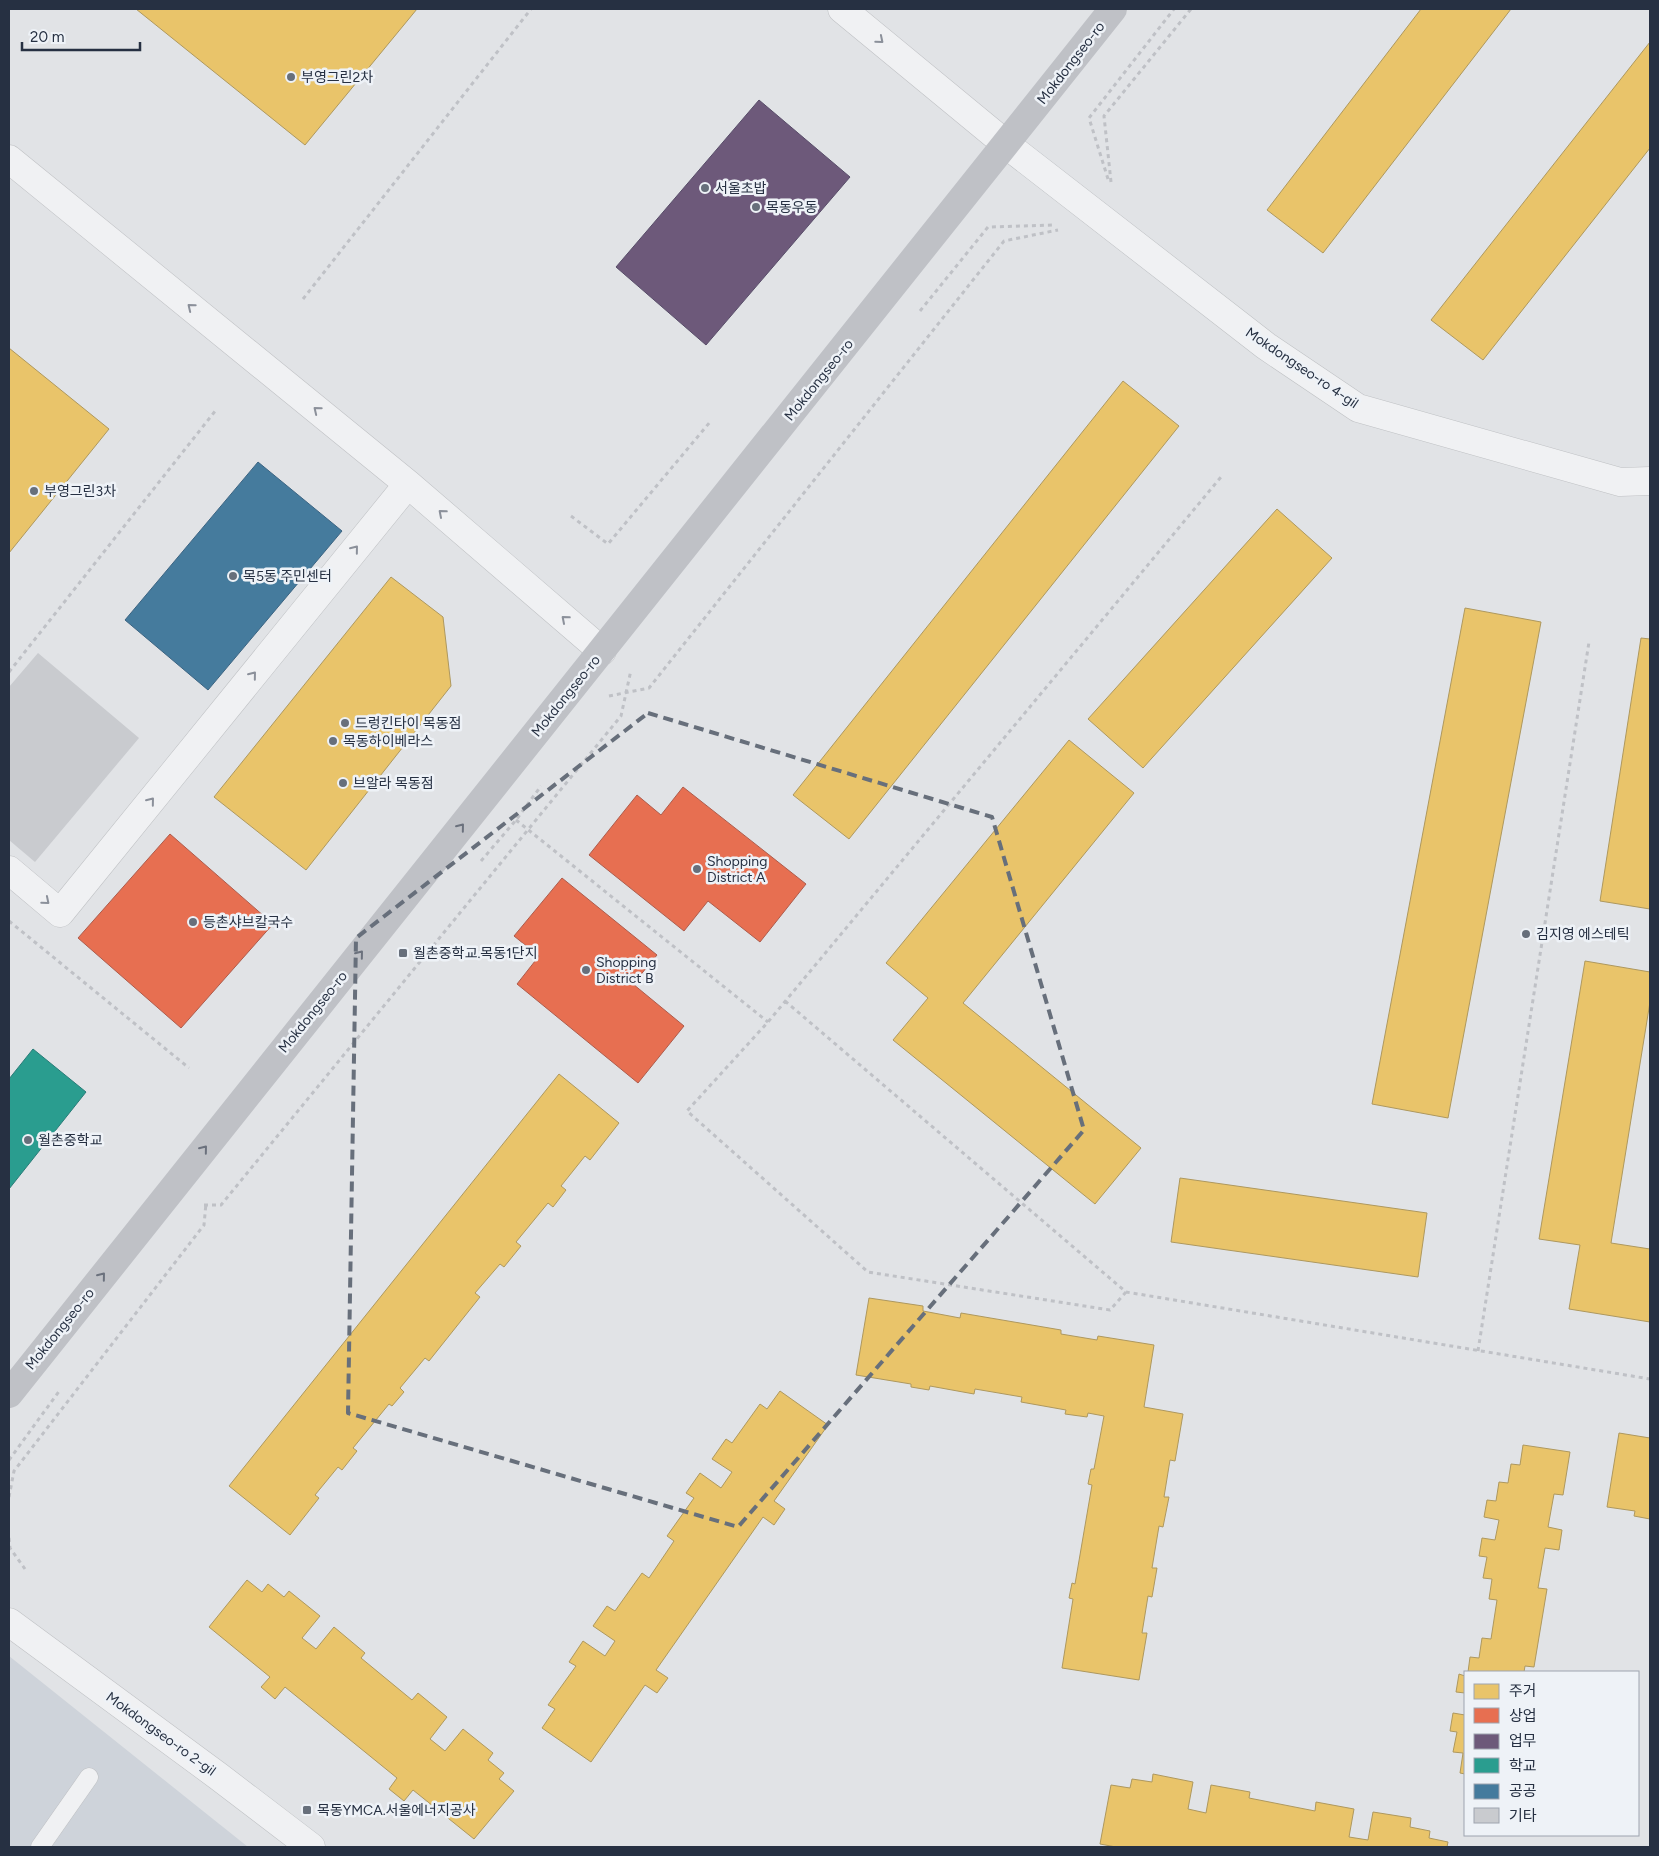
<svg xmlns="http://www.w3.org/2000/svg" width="1659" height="1856" font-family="Figtree,'Noto Sans KR',sans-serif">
<rect width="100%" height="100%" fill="#e1e3e6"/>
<path fill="#ced3da" d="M9,1656l239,191h-239z"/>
<path fill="#e9c46a" stroke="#ae985e" d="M136,9h281l-112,136z
M1421,9h90l-188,244 -56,-43z
M1650,42v106l-167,212 -52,-40z
M9,348l100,81 -100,124z
M1123,381l56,45 -330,413 -56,-44z
M1277,509l55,49 -189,210 -55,-49z
M391,577l52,40 8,69 -145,184 -92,-73z
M1465,608l76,14 -93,496 -76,-14z
M1641,638l9,1v270l-50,-8z
M1069,740l65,53 -171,210 178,145 -46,56 -202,-164 35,-42 -42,-35z
M1585,961l65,11v30l-39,241 39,6v73l-81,-13 11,-64 -41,-6z
M559,1074l60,49 -29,37 -5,-4 -24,30 5,4 -13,17 -5,-4 -32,39 5,4 -17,21 -4,-3 -25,29 5,4 -51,64 -4,-3 -25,30 4,4 -12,14 -3,-2 -36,44 4,3 -15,19 -4,-3 -23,28 4,3 -29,37 -61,-49z
M1180,1178l247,35 -9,64 -247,-35z
M869,1298l54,8v5l37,7 1,-5 100,17v4l36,6 1,-4 56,9 -10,62 39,7 -8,47 -5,-1 -6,37h5l-6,30 -4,-1 -7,42h5l-5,29 -4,-1 -6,37h5l-8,47 -77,-12 11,-69 -4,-1 3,-15 3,1 17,-99 -4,-1 3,-15h3l10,-53 -16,-3 -1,4 -22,-3 1,-4 -45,-8 1,-5 -47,-8 -1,5 -44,-8 -1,4 -18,-3v-3l-55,-9z
M780,1391l48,34 -54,76 11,8 -11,16 -11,-8 -107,153 12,8 -11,15 -12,-8 -54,77 -49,-34 13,-19 -7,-4 28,-39 -7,-4 14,-21 22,15 10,-15 -22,-15 14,-20 8,5 27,-38 7,5 25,-37 -7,-5 27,-38 -8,-5 14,-20 21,15 11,-16 -20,-13 14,-20 6,4 28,-39 7,5z
M1619,1433l31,5v81l-16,-3 1,-5 -28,-4z
M1523,1445l47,7 -7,43 -9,-1 -6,33 14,3 -3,20 -14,-2 -7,40 9,1 -13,78 -9,-1 -1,6h-56l2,-15 9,1 3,-20 9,1 6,-39 -8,-1 3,-20 -9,-1 4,-21 -8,-1 3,-18 13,2 4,-20 -15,-3 3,-17 9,1 3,-19 9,1 3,-19 9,1z
M247,1580l15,12 6,-8 16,13 5,-6 31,25 -18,22 14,11 18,-22 31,26 -4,5 51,42 6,-7 29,24 -17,22 15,12 18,-22 30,24 -5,7 16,13 -5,6 15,12 -40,48 -61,-49 -9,11 -15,-12 8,-11 -112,-91 -10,12 -14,-12 9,-10 -61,-50z
M1459,1674l6,2v17l-9,-1z
M1453,1713l12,2v59l-5,-1 3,-20 -10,-1 4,-20 -7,-1z
M1153,1774l40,8 -5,27 18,4 5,-28 39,7 -1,6 66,13 1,-9 38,7 -5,28 19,3 5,-28 38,6 -1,9 20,4 -1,7 19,4 -1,5h-331l-16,-3 11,-59 19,3 2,-9 20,3z"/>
<path fill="#e76f51" stroke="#ad5c4c" d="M683,787l123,97 -46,58 -52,-41 -24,30 -95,-76 48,-60 24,20z
M170,834l103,90 -92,104 -103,-90z
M562,878l95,77 -24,29 51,42 -46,57 -121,-99 22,-28 -25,-20z"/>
<path fill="#6d597a" stroke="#584d69" d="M759,100l91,77 -144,168 -90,-78z"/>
<path fill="#2a9d8f" stroke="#297c78" d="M33,1049l53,43 -77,97v-110z"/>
<path fill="#457b9d" stroke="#3c6482" d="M258,462l84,69 -134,159 -83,-70z"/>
<path fill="#c9cbcf" d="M38,653l101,85 -104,124 -26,-22v-153z"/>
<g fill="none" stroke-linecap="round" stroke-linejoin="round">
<defs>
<path id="service" d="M40,1847l49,-70"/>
<path id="tertiary" d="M842,9l165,136 259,201 92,62 262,74 30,-1
M9,159l399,325 194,167
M9,870l51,43 348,-429
M9,1622l209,154 93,71"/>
</defs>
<use href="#service" stroke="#bfc1c4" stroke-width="19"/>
<use href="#tertiary" stroke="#bfc1c4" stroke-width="29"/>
<path stroke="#bfc1c6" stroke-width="3" stroke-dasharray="4 4" stroke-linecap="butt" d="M1108,179l-19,-61 85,-109
M1111,182l-7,-66 87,-107
M303,299l228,-290
M920,311l68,-84 66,-2
M571,516l37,28 102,-122
M9,672l207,-262
M609,696l40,-8 355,-447 54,-11
M516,820l252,202
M481,861l35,-41 25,-34
M9,921l180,147
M785,1001l341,291 524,87
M204,1205h17l400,-489 10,-46
M1126,1292l-16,18 -242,-38 -181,-161 81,-89 453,-545
M1478,1351l111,-709
M9,1460l51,-70
M9,1497l5,-26 190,-246 2,-22
M9,1538l1,10 15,21"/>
<use href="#service" stroke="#f0f1f3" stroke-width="18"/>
<use href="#tertiary" stroke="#f0f1f3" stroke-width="28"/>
<path stroke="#bfc1c6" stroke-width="28" d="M9,1394l1104,-1385"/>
</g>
<defs><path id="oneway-chevron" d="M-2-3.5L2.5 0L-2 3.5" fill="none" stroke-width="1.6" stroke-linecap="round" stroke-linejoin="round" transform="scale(1.25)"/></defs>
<g stroke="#8b909a">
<use href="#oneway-chevron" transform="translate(880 40) rotate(40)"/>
<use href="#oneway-chevron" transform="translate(191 307) rotate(-141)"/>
<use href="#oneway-chevron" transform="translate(317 410) rotate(-141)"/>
<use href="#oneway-chevron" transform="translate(442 513) rotate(-139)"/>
<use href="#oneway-chevron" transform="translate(355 549) rotate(-51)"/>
<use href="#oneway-chevron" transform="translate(565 619) rotate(-139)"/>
<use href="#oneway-chevron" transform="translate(253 675) rotate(-51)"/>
<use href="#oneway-chevron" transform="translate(151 801) rotate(-51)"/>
<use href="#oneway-chevron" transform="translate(46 901) rotate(40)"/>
</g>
<g stroke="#6b717d">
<use href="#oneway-chevron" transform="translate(461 827) rotate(-51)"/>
<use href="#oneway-chevron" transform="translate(360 954) rotate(-51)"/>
<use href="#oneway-chevron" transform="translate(204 1149) rotate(-51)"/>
<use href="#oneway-chevron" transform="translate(102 1276) rotate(-51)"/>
</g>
<path fill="none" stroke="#676f7b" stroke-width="4" stroke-dasharray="10 6" stroke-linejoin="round" d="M648,713l344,104 92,313 -346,397 -390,-114 8,-475z"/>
<g fill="#676f7b" stroke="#eef2f7" stroke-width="2">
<circle cx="291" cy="77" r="5"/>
<circle cx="705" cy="188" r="5"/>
<circle cx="756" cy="207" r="5"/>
<circle cx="34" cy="491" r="5"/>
<circle cx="233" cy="576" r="5"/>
<circle cx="345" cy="723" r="5"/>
<circle cx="333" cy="741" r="5"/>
<circle cx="343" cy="783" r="5"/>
<circle cx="697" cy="869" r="5"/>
<circle cx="193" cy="922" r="5"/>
<circle cx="1526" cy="934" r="5"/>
<rect x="398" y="948" width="10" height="10" rx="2.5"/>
<circle cx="586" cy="970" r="5"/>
<circle cx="28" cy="1140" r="5"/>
<rect x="302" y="1805" width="10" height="10" rx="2.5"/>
</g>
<g text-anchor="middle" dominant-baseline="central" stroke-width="5" stroke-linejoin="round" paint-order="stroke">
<g font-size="14" fill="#263042" stroke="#eef2f7">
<text transform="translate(1071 63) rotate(-52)">Mokdongseo-ro</text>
<text transform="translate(1302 368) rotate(34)">Mokdongseo-ro 4-gil</text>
<text transform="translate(819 380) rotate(-51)">Mokdongseo-ro</text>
<text transform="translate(566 696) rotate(-51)">Mokdongseo-ro</text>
<text transform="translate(313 1012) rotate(-51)">Mokdongseo-ro</text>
<text transform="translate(60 1329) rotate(-51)">Mokdongseo-ro</text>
<text transform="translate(161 1734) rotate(36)">Mokdongseo-ro 2-gil</text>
</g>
<g font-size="14" fill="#263042" stroke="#eef2f7" text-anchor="start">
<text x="301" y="77">부영그린2차</text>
<text x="715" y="188">서울초밥</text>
<text x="766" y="207">목동우동</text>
<text x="44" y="491">부영그린3차</text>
<text x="243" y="576">목5동 주민센터</text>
<text x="355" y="723">드렁킨타이 목동점</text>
<text x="343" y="741">목동하이베라스</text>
<text x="353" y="783">브알라 목동점</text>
<text x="707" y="861">Shopping<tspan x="707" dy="16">District A</tspan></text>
<text x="203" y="922">등촌샤브칼국수</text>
<text x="1536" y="934">김지영 에스테틱</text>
<text x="413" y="953">월촌중학교.목동1단지</text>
<text x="596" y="962">Shopping<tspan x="596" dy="16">District B</tspan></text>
<text x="38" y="1140">월촌중학교</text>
<text x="317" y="1810">목동YMCA.서울에너지공사</text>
</g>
</g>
<rect width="1659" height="1856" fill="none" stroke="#263042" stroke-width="20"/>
<rect x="1464" y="1671" width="175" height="165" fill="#eef2f7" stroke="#9ea4af"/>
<rect x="1474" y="1684" width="25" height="15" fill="#e9c46a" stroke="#9ea4af"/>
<text x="1509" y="1696" font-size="15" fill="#263042">주거</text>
<rect x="1474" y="1708" width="25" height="15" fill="#e76f51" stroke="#9ea4af"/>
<text x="1509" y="1721" font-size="15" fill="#263042">상업</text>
<rect x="1474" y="1734" width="25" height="15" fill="#6d597a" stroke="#9ea4af"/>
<text x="1509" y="1746" font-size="15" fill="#263042">업무</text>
<rect x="1474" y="1758" width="25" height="15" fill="#2a9d8f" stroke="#9ea4af"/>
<text x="1509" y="1771" font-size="15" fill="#263042">학교</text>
<rect x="1474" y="1784" width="25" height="15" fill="#457b9d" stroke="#9ea4af"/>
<text x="1509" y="1796" font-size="15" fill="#263042">공공</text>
<rect x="1474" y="1808" width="25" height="15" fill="#c9cbcf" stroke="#9ea4af"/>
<text x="1509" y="1821" font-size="15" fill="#263042">기타</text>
<path d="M22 42v8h118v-8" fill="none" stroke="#263042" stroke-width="2.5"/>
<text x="30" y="42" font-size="15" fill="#263042" stroke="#eef2f7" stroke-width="4" paint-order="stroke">20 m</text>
</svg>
